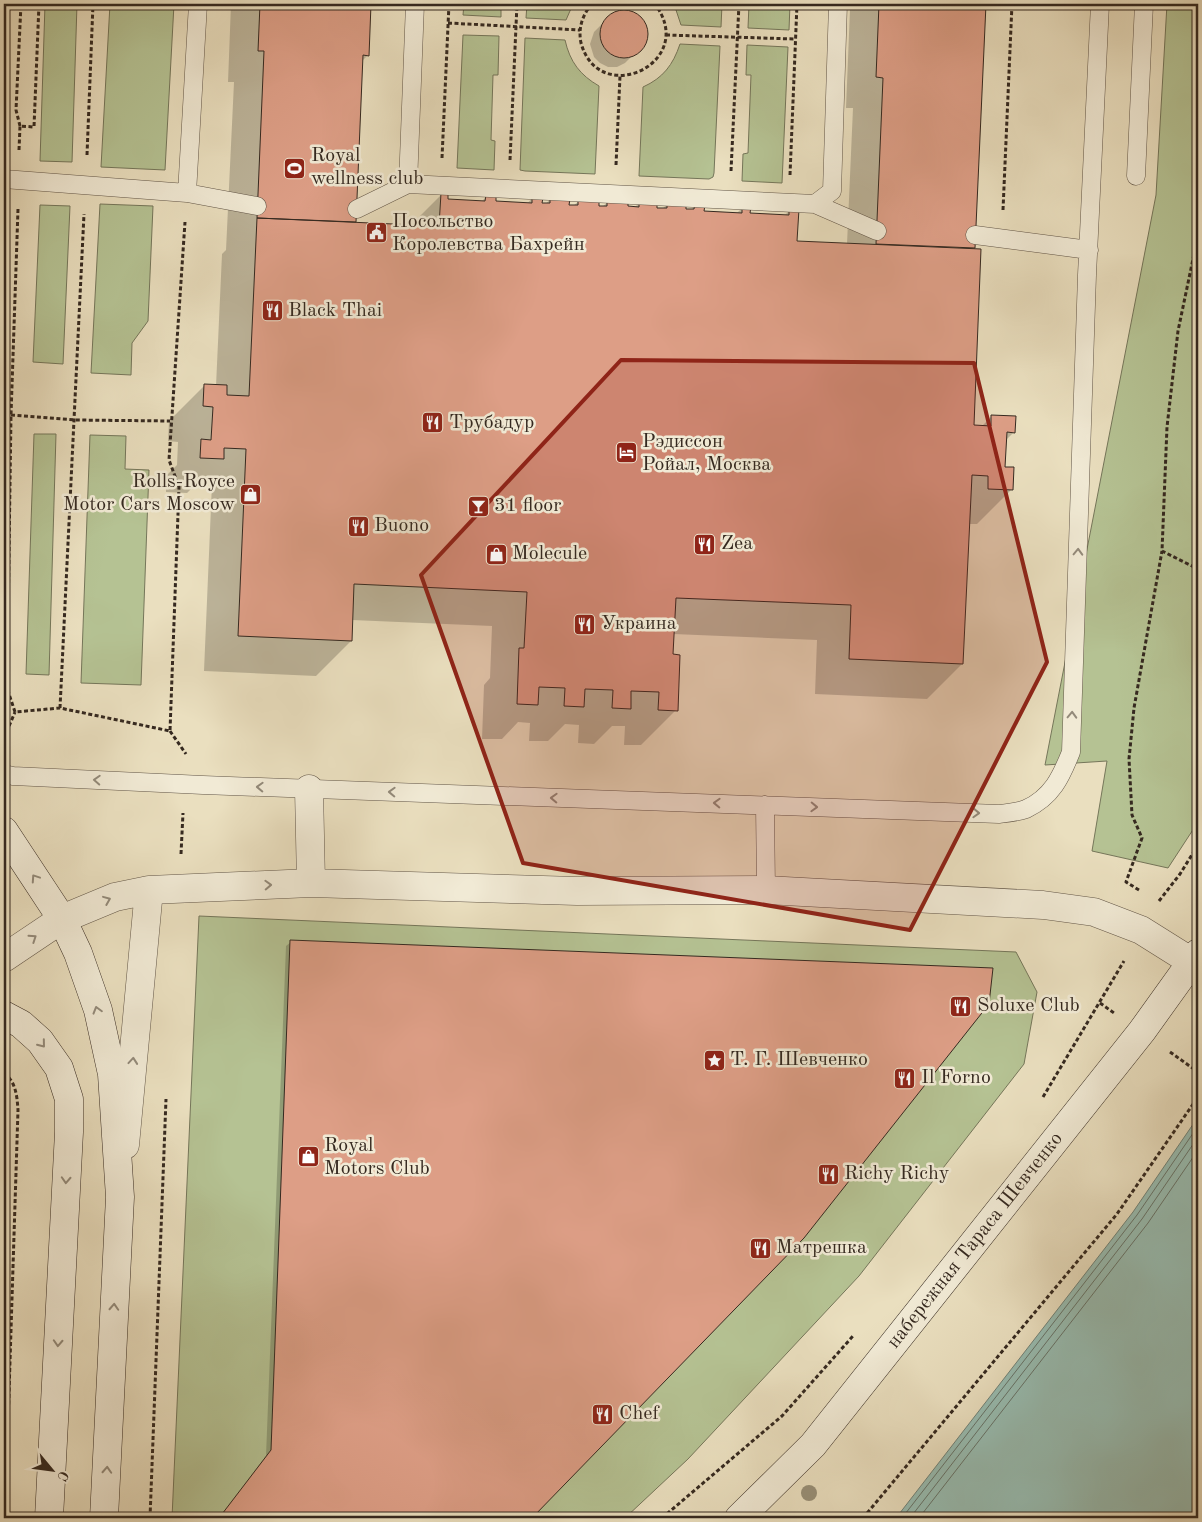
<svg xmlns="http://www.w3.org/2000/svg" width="1202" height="1522" font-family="'Old Standard TT',serif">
<rect width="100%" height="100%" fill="#eadfbf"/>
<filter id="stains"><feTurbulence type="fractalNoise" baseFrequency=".004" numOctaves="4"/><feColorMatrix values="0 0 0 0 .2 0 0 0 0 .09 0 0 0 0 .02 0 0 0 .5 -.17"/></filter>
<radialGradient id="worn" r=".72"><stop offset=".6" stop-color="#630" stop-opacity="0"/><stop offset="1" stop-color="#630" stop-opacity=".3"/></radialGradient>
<path fill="#b5c293" stroke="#75765a" d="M45,4h32l-5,158 -32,-1z
M110,4h64l-9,166 -64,-3z
M464,4h37v13l-38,-2z
M527,4h46l-7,16 -40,-2z
M674,4h48l-1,23 -40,-2z
M749,4h41l-1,26 -41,-2z
M1167,4h31v818l-30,46 -76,-17 15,-90 -62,4 111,-570z
M463,35l36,1 -1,39h-5l-2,65 4,1 -1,29 -37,-2z
M525,38l40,2c5,22 15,35 34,46l-4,88 -70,-3 -5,-1z
M680,44l40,2 -6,127 -1,4 -4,2 -70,-3 4,-89c20,-9 30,-22 37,-43z
M747,45l41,2 -6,136 -40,-2 1,-27 5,-1 3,-78h-5z
M100,204l53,2 -5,115 -16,22 -1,32 -40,-2z
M40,205l30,1 -7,158 -30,-2z
M34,434h22l-7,241 -23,-1z
M90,435l36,1 -1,33 24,1 -8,215 -60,-2z
M199,916l817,36 21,40 -13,72 -165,212 -171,183 -63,59h-453z"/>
<path fill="#98bdb2" stroke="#708278" d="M1198,1117v401h-302l237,-306z"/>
<path fill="#0003" d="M231,4h139l-2,51 -6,6 -8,160 -1,2 57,3 31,-31 6,5 34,2 5,-5 9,5 32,2 5,-6 8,6 5,1 5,-6 18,7h5l6,-5 19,6h4l6,-5 19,6h7l5,-5 17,6h6l6,-5 17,6 5,1 5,-5 8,6 33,2 6,-6 7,6 35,2 6,-6 6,32 51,2 6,-136h-7l4,-99 5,-5h130l-12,246 -1,176 9,1 11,-11 22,16 -9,9 -1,28 8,20 -35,35h-9l-6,140 -35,35 -112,-5 2,-54 -144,-6 -1,22 4,54 -35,35h-17l1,-19h-13l-18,18 -16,-1 1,-18 -14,-1 -17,17h-19l1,-18 -12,-1 -16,17h-20l2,-54 6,-7 2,-52 -140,-6 -1,21 -35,35 -112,-5 8,-188h-15l-10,10 -21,-1v-16l11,-11 1,-23 -10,-1 1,-20 35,-35h12l6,-132 4,-4 8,-168h-6z
M619,11h9l8,4 6,6 4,8v9l-4,8 -17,17 -8,4h-9l-8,-4 -6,-6 -4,-13 4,-12 17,-17z
M291,942l512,296 -273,280h-311l47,-62 20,-510z"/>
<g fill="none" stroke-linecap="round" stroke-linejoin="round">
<path stroke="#667369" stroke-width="1" d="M902,1518l235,-303 61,-89
M910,1518l232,-299 56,-82
M919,1518l229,-295 50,-73"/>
</g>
<path fill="#dd9e86" stroke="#352920" d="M260,4h111l-2,52 -6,-1 -7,167 -99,-4 7,-167h-6z
M879,4h107l-11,244 -99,-4 7,-166 -7,-1z
M600 34a24 24 0 1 1 48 0a24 24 0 1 1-48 0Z
M441,193l7,1v5l37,2 1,-6 10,1v5l36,2v-6l11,1 -1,5h8v-5l20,1 -1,6h9v-6l21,1v6h8v-6l21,2v4l11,1v-5l18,1v5h10v-5l19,1v5h8l1,-5 10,1 -1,6 38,2v-7l9,1 -1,6 39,2v-7l10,1 -2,32 184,8 -7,176 17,1v-11l25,1 -1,17 -8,-1 -2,35h9l-1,23 -25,-1v-13l-16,-1 -9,189 -114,-5 2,-54 -175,-7 -3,56 7,1 -2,56 -20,-1 1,-18 -28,-1v18l-19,-1 1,-18 -28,-1 -1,18 -20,-1 1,-18 -26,-1 -1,18 -21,-1 2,-56h5l3,-56 -173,-8 -2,57 -114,-5 8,-187 -22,-1v11l-24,-1 1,-19 10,1 2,-33 -10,-1 1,-22 23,1v10l22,1 8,-178 182,8z
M290,940l703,28 -4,36 -185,234 -272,280h-313l52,-68z"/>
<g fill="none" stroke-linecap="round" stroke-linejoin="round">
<defs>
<path id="lane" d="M1136,176l8,-172
M4,179l183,14 70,13
M408,184l407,20 17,-13 6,-187
M187,193l11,-189
M815,204l62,27
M357,209l51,-25 7,-180
M975,235l114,15
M4,774l9,2 190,9 796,29c9,-1 19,-2 27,-5 26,-12 35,-32 45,-57l16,-477 13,-271
M765,805l1,85"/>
<path id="street" d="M309,789l2,94
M4,958l58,-39 53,-22 34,-7 162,-7 266,8 189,-1 277,15 51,7 47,18 51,32
M125,1145l24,-255"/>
<g id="secondary">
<path d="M4,831l58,88 16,34 20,57 14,64 8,123 -16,321"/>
<path d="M4,1015l17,9 19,17 19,27 10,31v33l-20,386"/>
<path id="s1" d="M739,1518l74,-73 329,-414 56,-78"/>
</g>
</defs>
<use href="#lane" stroke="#625648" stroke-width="19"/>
<use href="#street" stroke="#625648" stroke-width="29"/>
<use href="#secondary" stroke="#352920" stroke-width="29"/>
<path stroke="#352920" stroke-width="3" stroke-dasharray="4 2.5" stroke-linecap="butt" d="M592,4c-10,11 -14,25 -11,39 18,66 118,20 74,-39
M448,23l132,7
M666,35l129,4
M20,126l-4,-16 5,-106
M19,150l1,-24 14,1 5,-123
M87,155l6,-151
M442,158l7,-154
M510,160l7,-156
M616,165l4,-89
M731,171l8,-167
M790,175l7,-171
M18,209l-7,206 -4,273 8,24 45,-4 110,23 9,-244 -10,-27 16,-238
M1003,210l9,-206
M1198,235l-20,96 -11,96 -5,124 36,18
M11,415l64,5 95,1
M60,708l24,-494
M170,731l16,23
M4,738l11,-26
M181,854l2,-41
M1139,890l-13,-8 16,-44 -10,-23 -3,-56 5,-51 28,-157
M1159,901l21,-27 18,-29
M1100,1003l14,10
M1170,1052l28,20
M4,1073c12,9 13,23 14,37l-13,408
M1043,1097l81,-136
M150,1518l16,-419
M662,1518l120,-102 71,-80
M863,1518l254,-304 81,-117"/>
<use href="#lane" stroke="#f1ead5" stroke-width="18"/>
<use href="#street" stroke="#f1ead5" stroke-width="28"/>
<use href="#secondary" stroke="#f1ead5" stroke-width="28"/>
</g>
<circle fill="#989078" cx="809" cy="1493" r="8"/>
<defs><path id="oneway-chevron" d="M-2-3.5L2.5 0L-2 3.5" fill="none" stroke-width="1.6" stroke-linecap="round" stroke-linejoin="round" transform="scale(1.25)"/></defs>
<g stroke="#938a7a">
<use href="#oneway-chevron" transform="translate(1078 552) rotate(-88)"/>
<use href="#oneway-chevron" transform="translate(1072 715) rotate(-88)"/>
<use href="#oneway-chevron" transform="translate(97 780) rotate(-177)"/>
<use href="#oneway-chevron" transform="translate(260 787) rotate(-178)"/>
<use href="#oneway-chevron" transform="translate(392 792) rotate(-178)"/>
<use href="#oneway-chevron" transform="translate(554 798) rotate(-178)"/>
<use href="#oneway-chevron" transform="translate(717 803) rotate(-178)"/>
<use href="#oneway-chevron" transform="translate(814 807) rotate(2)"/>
<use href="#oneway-chevron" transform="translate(976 813) rotate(2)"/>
<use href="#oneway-chevron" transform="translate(35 878) rotate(-124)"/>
<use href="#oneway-chevron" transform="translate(268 885) rotate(-2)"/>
<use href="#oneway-chevron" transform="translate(107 900) rotate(-22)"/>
<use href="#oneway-chevron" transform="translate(33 938) rotate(-34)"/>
<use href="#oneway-chevron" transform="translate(97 1010) rotate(-106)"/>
<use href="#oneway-chevron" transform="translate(42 1044) rotate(51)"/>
<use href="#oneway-chevron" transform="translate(133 1061) rotate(-85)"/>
<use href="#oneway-chevron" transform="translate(66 1180) rotate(93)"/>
<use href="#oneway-chevron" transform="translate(114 1307) rotate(-87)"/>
<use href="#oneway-chevron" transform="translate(58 1343) rotate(93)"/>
<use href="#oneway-chevron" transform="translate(107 1470) rotate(-87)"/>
</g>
<path fill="#8f2418" fill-opacity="0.2" stroke="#8f2418" stroke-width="4" stroke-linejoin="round" d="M621,360l353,3 73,299 -137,268 -387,-67 -102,-288z"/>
<defs>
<symbol id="stadium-square" viewBox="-11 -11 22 22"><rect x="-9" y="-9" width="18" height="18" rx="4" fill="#8f2418" stroke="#f1ead5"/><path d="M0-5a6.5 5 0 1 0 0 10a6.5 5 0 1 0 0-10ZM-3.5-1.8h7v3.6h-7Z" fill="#fff"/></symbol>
<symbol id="civic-square" viewBox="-11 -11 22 22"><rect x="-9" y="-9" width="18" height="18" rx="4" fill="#8f2418" stroke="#f1ead5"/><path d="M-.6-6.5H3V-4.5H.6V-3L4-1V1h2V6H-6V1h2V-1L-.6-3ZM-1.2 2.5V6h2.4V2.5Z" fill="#fff"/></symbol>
<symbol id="restaurant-square" viewBox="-11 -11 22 22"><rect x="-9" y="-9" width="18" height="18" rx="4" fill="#8f2418" stroke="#f1ead5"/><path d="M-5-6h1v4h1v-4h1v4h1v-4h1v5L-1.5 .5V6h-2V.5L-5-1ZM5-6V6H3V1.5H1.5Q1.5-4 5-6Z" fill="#fff"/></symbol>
<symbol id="hotel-square" viewBox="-11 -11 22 22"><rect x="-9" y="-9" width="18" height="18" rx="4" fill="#8f2418" stroke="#f1ead5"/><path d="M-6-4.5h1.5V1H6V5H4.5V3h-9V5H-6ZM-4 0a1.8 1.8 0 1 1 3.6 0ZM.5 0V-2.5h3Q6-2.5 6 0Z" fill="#fff"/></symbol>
<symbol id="shop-square" viewBox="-11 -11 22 22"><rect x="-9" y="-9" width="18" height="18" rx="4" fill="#8f2418" stroke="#f1ead5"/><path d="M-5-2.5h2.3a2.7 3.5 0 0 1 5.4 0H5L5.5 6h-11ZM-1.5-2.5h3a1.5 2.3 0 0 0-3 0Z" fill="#fff"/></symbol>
<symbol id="bar-square" viewBox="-11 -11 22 22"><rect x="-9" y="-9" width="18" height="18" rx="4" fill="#8f2418" stroke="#f1ead5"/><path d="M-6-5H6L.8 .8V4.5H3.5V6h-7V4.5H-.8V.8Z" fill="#fff"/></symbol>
<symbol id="sight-square" viewBox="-11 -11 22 22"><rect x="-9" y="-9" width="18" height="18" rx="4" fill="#8f2418" stroke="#f1ead5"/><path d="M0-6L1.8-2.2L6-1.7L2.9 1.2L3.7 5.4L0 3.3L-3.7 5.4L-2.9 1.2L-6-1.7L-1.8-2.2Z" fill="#fff"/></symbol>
</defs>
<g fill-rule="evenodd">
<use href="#stadium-square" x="282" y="156" width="25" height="25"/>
<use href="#civic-square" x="364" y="220" width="25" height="25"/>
<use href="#restaurant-square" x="260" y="298" width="25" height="25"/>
<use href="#restaurant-square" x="420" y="410" width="25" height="25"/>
<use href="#hotel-square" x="614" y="440" width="25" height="25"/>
<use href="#shop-square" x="238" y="482" width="25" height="25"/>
<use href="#bar-square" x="466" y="494" width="25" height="25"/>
<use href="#restaurant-square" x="346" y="514" width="25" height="25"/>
<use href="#restaurant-square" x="692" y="532" width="25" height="25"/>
<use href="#shop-square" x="484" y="542" width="25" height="25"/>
<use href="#restaurant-square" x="572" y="612" width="25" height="25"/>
<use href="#restaurant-square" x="948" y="994" width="25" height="25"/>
<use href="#sight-square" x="702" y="1048" width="25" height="25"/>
<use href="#restaurant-square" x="892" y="1066" width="25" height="25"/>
<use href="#shop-square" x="296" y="1144" width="25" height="25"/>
<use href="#restaurant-square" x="816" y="1162" width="25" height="25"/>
<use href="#restaurant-square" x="748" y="1236" width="25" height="25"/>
<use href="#restaurant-square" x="590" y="1402" width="25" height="25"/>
</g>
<g text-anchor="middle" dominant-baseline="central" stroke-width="5" stroke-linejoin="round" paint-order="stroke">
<g font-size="20" fill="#352920" stroke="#f1ead5" text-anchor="start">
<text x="311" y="156">Royal<tspan x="311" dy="23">wellness club</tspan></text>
<text x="392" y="222">Посольство<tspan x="392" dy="23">Королевства Бахрейн</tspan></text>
<text x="288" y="311">Black Thai</text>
<text x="449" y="423">Трубадур</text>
<text x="642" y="442">Рэдиссон<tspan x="642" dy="23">Ройал, Москва</tspan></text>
<text x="235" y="482" text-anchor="end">Rolls-Royce<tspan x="235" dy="23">Motor Cars Moscow</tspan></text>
<text x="494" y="506">31 floor</text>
<text x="374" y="526">Buono</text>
<text x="721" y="544">Zea</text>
<text x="512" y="554">Molecule</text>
<text x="601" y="624">Украина</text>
<text x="977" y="1006">Soluxe Club</text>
<text x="730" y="1060">Т. Г. Шевченко</text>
<text x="921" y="1078">Il Forno</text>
<text x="324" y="1146">Royal<tspan x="324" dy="23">Motors Club</tspan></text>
<text x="844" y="1174">Richy Richy</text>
<text x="776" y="1248">Матрешка</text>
<text x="619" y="1414">Chef</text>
</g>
<g font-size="20" fill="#352920" stroke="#f1ead5">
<text stroke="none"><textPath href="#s1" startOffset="365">набережная Тараса Шевченко</textPath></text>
</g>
</g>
<rect width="1202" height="1522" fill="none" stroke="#eadfbf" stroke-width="20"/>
<rect x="5" y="5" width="1192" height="1512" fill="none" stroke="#352920" stroke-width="2.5"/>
<rect x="10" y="10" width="1182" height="1502" fill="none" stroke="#352920"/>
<g transform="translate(52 1470) rotate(119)" stroke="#f1ead5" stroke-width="4" paint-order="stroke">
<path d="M0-4L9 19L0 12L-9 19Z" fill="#352920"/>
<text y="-8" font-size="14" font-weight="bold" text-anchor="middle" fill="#352920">С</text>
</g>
<rect width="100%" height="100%" filter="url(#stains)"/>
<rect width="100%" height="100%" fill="url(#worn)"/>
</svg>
